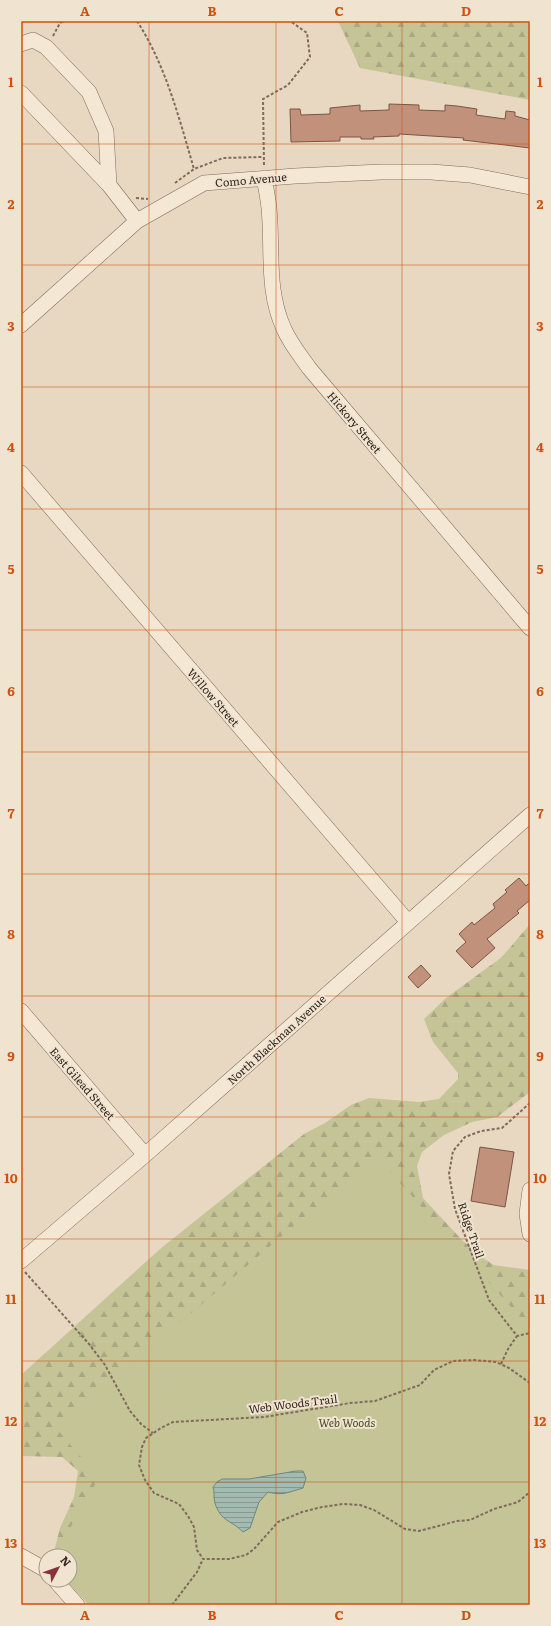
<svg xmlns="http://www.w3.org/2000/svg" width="551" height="1626" font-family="Literata,serif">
<defs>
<pattern id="forest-firs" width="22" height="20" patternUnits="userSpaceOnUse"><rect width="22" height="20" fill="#c4c497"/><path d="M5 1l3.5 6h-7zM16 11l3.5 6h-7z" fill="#a9a882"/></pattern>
<pattern id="water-rules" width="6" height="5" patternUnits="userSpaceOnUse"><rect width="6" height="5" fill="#a4bbb2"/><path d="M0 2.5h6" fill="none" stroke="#869890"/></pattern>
</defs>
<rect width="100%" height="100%" fill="#e8d8c2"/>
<path fill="url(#forest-firs)" d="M338,21h192v79l-170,-32z
M530,924v168l-33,25 -25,5 -28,13 -22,17 -5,14 6,32 39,42 21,18 11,7 36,5v335h-441l-23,-25h4v-24h-17l7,-28 14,-31 4,-26 -16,-14 -41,-1v-81l139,-126 144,-115 21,-11 26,-18 18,-7 50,4 20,-3 19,-20v-6l-25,-31 -9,-23 22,-21 56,-41z"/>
<path fill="#c4c497" d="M376,1156l154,172v277h-441l-23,-25h4v-24h-16l45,-78 -43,-50z"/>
<path fill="url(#water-rules)" stroke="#6c877e" d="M296,1471h7l3,7 -3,10c-14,4 -20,8 -35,4l-9,10 -9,26 -7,4c-13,-13 -22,-10 -28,-29 -2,-6 0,-11 -2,-16l4,-5 5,-3h27z"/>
<path fill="#c2917c" stroke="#7c5444" d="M389,104l30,1v5l26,1v-6l12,1 20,3 -1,6 29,4 1,-8 9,1v4l15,4v28l-67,-8 1,-2 -65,-4v2l-26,1 1,2h-13v-2h-21v4l-49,1 -1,-33h10l1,6 29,-1v-6l30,-3v6l29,-1z
M519,878l7,8 4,-4v18l-13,11 2,2 -32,26 8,9 -23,20 -16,-17 10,-9 -7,-8 13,-12 2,3 21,-17 -2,-4 14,-12 -2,-2z
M421,965l10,11 -13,12 -10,-11z
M480,1147l34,5 -9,55 -34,-6z"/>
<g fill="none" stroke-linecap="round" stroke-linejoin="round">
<defs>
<path id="minor" d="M21,44l12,-4 13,7 43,45 17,39 3,54
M21,93l88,92 28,36
M264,178c2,10 4,20 5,30 4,41 -3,82 15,121 6,14 16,26 25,39l221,260
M21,325l116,-104 67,-38 91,-7 86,-4h50l39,3 60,12
M21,473l387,449
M21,1011l124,144
M530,1190l-3,24 3,20
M21,1261l124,-106 385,-340
M21,1556l25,14
M55,1580l22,25"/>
</defs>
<use href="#minor" stroke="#7f6a5b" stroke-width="16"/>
<path stroke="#7f6a5b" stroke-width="2" stroke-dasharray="3 2" stroke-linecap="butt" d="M137,21c29,45 42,97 57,148
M53,36l7,-13 4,-2
M264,165l-1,-66 25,-14 22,-28 -3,-24 -17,-12
M175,183l19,-14 29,-11 40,-1
M136,198l12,1
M530,1103l-28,25 -21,3 -16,6 -12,14 -4,23 6,35 34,91 28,36 13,-3
M25,1272l64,72 16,21 25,46 11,13 12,9
M501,1364l7,-15 9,-13
M530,1383l-21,-15 -13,-6 -22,-2 -21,1 -19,9 -14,15 -45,16 -25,2 -86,14 -91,5 -12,6 -15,10 -4,9 -3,18 6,15 9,13 25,11 9,12 6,11 3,23 6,9h26l17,-4 8,-6 24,-27 24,-10 20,-5 21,-3 17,1 14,5 31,19 14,2 38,-10 13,-1 24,-11 24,-7 12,-10
M172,1605l25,-33 6,-13"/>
<use href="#minor" stroke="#f4e7d4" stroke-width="15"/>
</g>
<path fill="none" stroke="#cd510f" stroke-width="1" stroke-opacity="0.55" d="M149,21v1584M276,21v1584M402,21v1584M21,144h509M21,265h509M21,387h509M21,509h509M21,630h509M21,752h509M21,874h509M21,996h509M21,1117h509M21,1239h509M21,1361h509M21,1482h509"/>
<g text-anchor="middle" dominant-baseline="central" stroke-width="4" stroke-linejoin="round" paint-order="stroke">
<g font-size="11" fill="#31251e" stroke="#f0e4d0">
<text transform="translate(251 179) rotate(-5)">Como Avenue</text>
<text transform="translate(355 422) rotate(50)">Hickory Street</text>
<text transform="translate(214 697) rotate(49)">Willow Street</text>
<text transform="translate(276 1039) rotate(-42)">North Blackman Avenue</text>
<text transform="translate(83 1083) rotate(49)">East Gilead Street</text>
<text transform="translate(472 1230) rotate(71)">Ridge Trail</text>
<text transform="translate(293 1403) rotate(-7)">Web Woods Trail</text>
</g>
<g font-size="11" font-style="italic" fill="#464b27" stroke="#f0e4d0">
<text x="347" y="1422">Web Woods</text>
</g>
</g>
<rect width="551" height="1626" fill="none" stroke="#f0e4d0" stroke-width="44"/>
<g transform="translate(58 1568) rotate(49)"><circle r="19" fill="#f0e4d0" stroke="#a49889"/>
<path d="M0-3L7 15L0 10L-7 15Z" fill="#87323c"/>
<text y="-6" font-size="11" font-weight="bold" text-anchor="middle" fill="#31251e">N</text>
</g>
<rect x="22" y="22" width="507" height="1582" fill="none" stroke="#cd510f" stroke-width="1.5"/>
<g font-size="13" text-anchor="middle" font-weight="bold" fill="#cd510f">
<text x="85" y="16">A</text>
<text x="212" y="16">B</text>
<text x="339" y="16">C</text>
<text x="466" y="16">D</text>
<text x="11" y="87">1</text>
<text x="540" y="87">1</text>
<text x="11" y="209">2</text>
<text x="540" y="209">2</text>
<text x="11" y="331">3</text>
<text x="540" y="331">3</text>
<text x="11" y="452">4</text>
<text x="540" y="452">4</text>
<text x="11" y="574">5</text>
<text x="540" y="574">5</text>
<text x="11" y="696">6</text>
<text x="540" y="696">6</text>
<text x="11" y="818">7</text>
<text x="540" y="818">7</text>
<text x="11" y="939">8</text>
<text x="540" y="939">8</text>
<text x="11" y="1061">9</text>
<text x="540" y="1061">9</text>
<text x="11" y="1183">10</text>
<text x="540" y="1183">10</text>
<text x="11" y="1304">11</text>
<text x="540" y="1304">11</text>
<text x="11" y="1426">12</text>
<text x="540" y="1426">12</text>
<text x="11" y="1548">13</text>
<text x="540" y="1548">13</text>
<text x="85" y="1620">A</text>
<text x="212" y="1620">B</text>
<text x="339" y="1620">C</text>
<text x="466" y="1620">D</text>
</g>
</svg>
